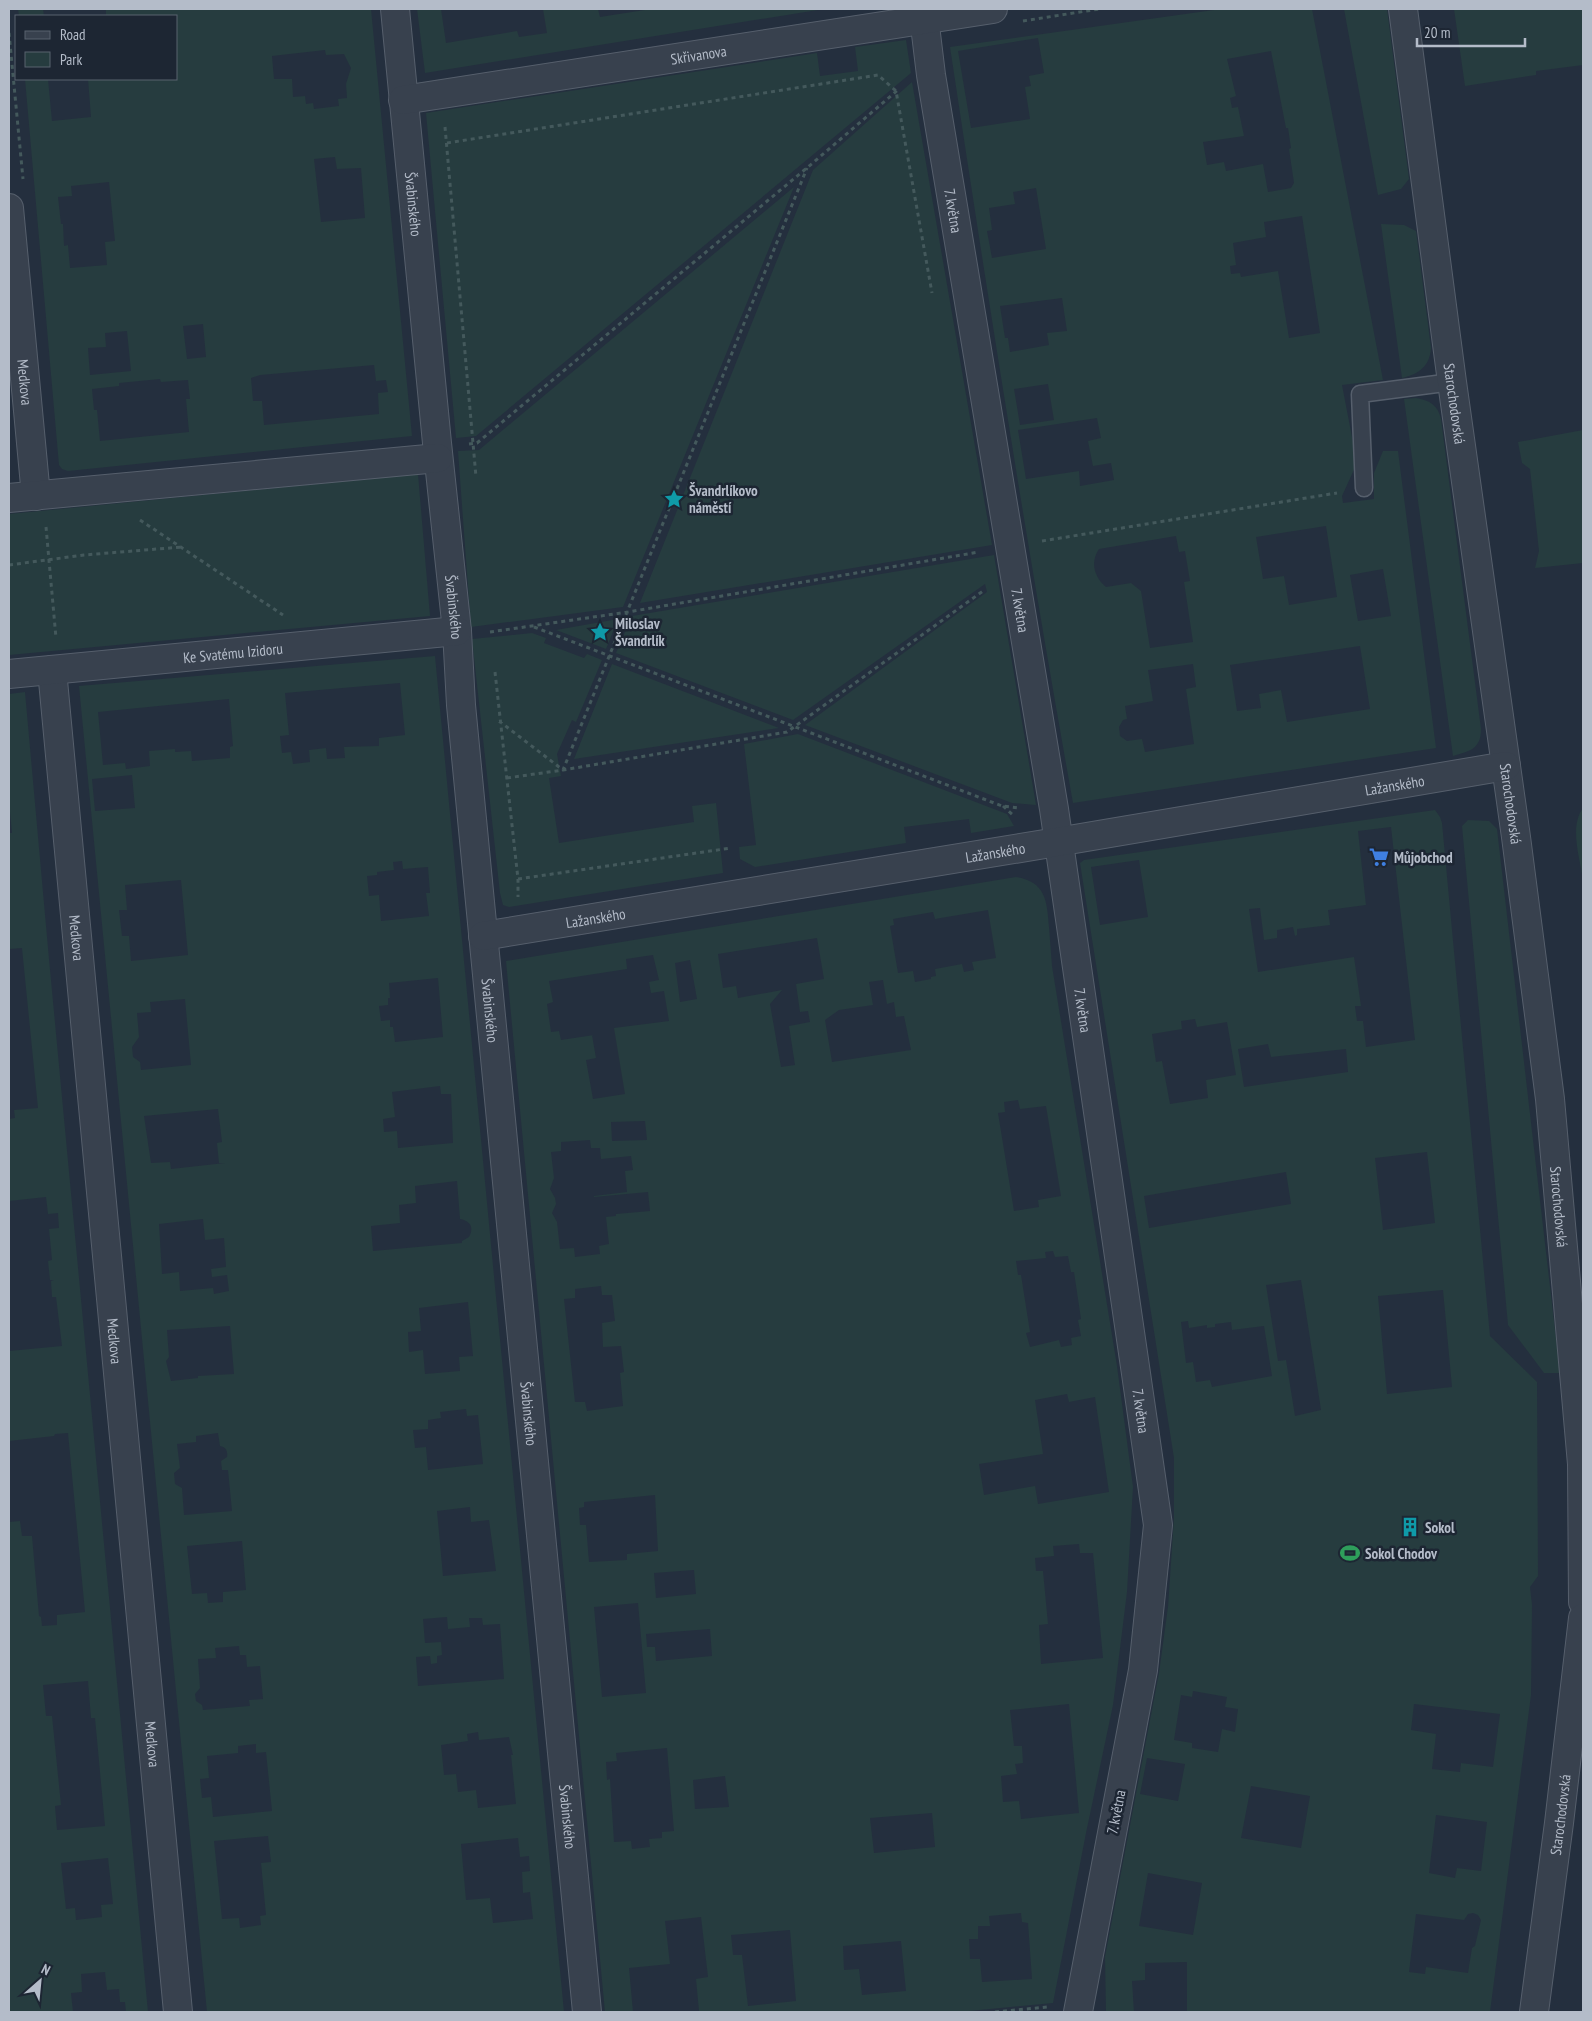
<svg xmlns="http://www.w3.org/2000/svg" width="1592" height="2021" font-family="'PT Sans Narrow',sans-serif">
<rect width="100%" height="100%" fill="#242f3e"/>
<path fill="#263c3f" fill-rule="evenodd" d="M18,9h25l1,7h-25z
M106,9h265l41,427 -344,35 -6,-2 -3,-4 -34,-386h23l4,42 39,-4 -3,-38h88v-63h-70zM325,50l1,5 18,-1 7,14 -5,16 1,14 -9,1 1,7 -25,3 -1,-6 -7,1 -1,-8 -12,1 -1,-18h-18l-2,-23zM335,157l2,12 24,-1 4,50 -44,4 -7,-63zM109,182l6,59 -10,1 2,23 -37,3 -2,-23 -4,1 -1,-22h-2l-3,-27 14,-1 -1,-10zM203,324l3,33 -19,2 -4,-33zM127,331l4,40 -41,4 -2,-27 18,-1 -1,-14zM374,365l2,16 10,-1 2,12 -10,1 1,21 -115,11 -2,-24h-9l-2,-23 9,-3zM160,379l1,3 27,-2 2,19h-4l3,33 -89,9 -3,-31h-3l-2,-21 27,-3v-3z
M417,9h24l5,34 71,-12 2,6 28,-4 -4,-24h55l2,8 51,-8h173l-399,64z
M1221,9h91l71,371 -41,5 15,78 -15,33 1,7 31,-4v-26l9,-22h15l38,297 -363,55c-45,-251 -85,-503 -123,-756zM1038,38l6,35 -15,3 2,10 -6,1 5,32 -59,9 -13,-77zM1271,51l15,77h2l3,20 -2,1 5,34 -3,5 -23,4 -5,-28 -37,7 -2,-9 -17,3 -4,-23 41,-6 -6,-29 -6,1 -2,-10 6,-2 -9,-37zM1036,188l10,61 -54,9 -5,-27 5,-1 -3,-22 26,-4 -2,-12zM1302,216l18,117 -31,5 -11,-67 -37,6 -1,-4 -9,1 -1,-8 6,-1 -3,-22 33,-6 -2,-15zM1062,298l5,33 -20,2 2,12 -39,7 -2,-14h-3l-5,-32zM1048,384l6,36 -34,5 -6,-36zM1097,418l4,20 -13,3 5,25 18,-3 3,17 -34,6 -1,-15 -53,8 -8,-49zM1326,526l11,71 -48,8 -5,-29 -21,3 -7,-42zM1176,536l3,16 6,-1 5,30 -6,1 9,60 -43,6 -9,-57 -10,-8 -25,4c-12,-10 -16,-25 -7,-38zM1383,569l8,47 -33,5 -8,-46zM1360,646l10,63 -83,13 -6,-32 -22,4 2,14 -24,3 -7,-46zM1193,664l3,23 -10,2 8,55 -49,8 -3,-13 -15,2 -7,-5 -1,-9 4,-7 4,-1 -2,-13 28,-5 -5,-31z
M1344,9h43l22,170 -8,10 -23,6z
M1454,9h129v56l-47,6v4l-71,11z
M906,40l5,33 -435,363 -20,2 -30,-325 391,-60 3,23 38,-5 -3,-24z
M912,82l80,463 -352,58 173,-433z
M794,187l-171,420 -152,20 -13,-176 21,-1z
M1381,224l23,1 12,6 15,117c-1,18 -12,26 -29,30z
M1416,398c13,2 22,7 25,21l40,310c0,20 -11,22 -28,27l-49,-357z
M1583,430v133l-48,5 4,-17 -9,-82 -8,-6 -4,-21z
M418,474l12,142 -421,39v-141z
M994,555l42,250 -24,-2 -207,-78 182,-133 -2,-8 -192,136 -177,-67 16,-37z
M618,619l-12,30 -50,-19z
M532,633l14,5 -2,5 40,15 3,-4 15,6 -26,62 -4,-2 -15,34 4,22 -12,2 10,65 135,-21 -2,-16 24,-3 7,70 -214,34 -6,-2 -3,-12 -28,-254z
M435,656l129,1356h-357l-128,-1326zM400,683l5,52 -26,3v8l-35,1 1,11 -18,1 -1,-11 -17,2 1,12 -17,2 -2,-12 -9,1 -2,-17 9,-1 -4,-42zM229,699l4,47 -3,1v11l-38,3 -1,-10 -16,1v-3l-26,2 1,15 -24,3 -1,-6 -22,2 -5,-53zM132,775l3,33 -40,3 -3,-32zM402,861l1,8 25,-2 2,26h-4l3,23 -48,5 -2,-26 -10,1 -2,-20 10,-1v-3l17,-2 -1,-8zM181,880l7,75 -57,6 -2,-25h-7l-3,-26h8l-2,-25zM438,978l5,59 -48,5 -2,-15h-3v-7l-9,1 -2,-15 9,-1v-7h2l-1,-15zM185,999l6,66 -50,5 -1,-8 -7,-5 -1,-10 7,-10 -2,-24 14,-1 -1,-10zM440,1086l1,8h10l2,49 -55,5 -1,-17 -13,1 -1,-13 12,-2 -3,-25zM218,1109l4,33 -5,1 2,20h6l-54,6 -1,-7 -19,1 -7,-47zM457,1181l3,38c11,2 14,9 9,18l-7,4v2l-89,8 -2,-25 29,-3 -1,-18 17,-2 -1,-17zM203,1219l2,21 19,-2 2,29 -15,2 1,8 15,-2 2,16 -15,3 -1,-6 -33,3 -1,-19 -17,2 -3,-50zM468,1302l5,54 -14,1 1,14 -35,3 -2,-24 -14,2 -1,-20 13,-1 -2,-23zM230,1326l4,48 -36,2v2l-27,3 -5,-20 3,-4 -2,-27zM466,1409l1,7 11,-1 5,49 -55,6 -2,-23 -11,1 -2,-18 15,-1v-9l13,-2 -1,-6zM218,1433l2,13c6,1 8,5 7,11l-6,4 1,9h6l4,41 -48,4 -2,-27 -7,-4 -1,-11 6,-5 -3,-24 19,-2v-6zM470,1507l1,15 18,-2 7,51 -53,5 -6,-65zM242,1541l4,49 -23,2v10l-15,1 -1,-10 -15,1 -5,-48zM447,1617l1,12 22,-2 -1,-9h13l1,7 17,-1 4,55 -86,7 -2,-29 14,-1 1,8 6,-1v-7l5,-1 -1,-13 -16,1 -2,-24zM239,1646l1,9h6l1,12 13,-1 3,33 -14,1 1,6 -47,4 -1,-5 -6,-4 -1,-7 5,-6 -2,-29 18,-1 -1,-10zM478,1732l1,8 30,-3 4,18h-2l5,49 -38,4 -2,-18 -18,2 -2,-18 -12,1 -3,-30 27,-4 -1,-7zM256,1744v9l10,-1 6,59 -59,6 -2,-20 -9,1 -2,-19 9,-1 -2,-22 31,-3v-7zM268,1836l3,26 -10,1 5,52 -6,1 1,9 -21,3 -1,-10 -17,1 -8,-78zM518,1838l2,19 9,-1 1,15 -8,1 1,21 7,-1 3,27 -40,4 -3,-25 -24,2 -5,-56z
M612,664l167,64 -205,31z
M25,692l24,267 99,1053h-22l-1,-10h-5l-1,-13 -12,1 -2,-18 -24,2 1,18 -11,1 2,19h-64v-490l11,-1 2,15h10l7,80 2,1 1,9 15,-1v-10l28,-3 -17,-179 -13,1 -1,2 -45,5v-90l53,-5 -6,-49h-4l-1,-16 3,-1h-4l-2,-19 4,-1 -3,-31 10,-1 -1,-15 -10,1 -2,-17 -37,4v-82l6,-1 -1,-8 24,-2 -16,-160 -13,1v-116h3l-3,-31v-108zM88,1681l3,37h4l10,108 -48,4 -2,-24 6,-1 -9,-89h-6l-3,-31zM108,1858l5,46 -12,1 1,12 -26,3 -1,-12 -9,1 -5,-46z
M798,734l209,80 7,12 -43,7 -2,-14 -65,8 2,16 -151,24 -15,-8 -1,-12 17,-2 -12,-101z
M1583,808v72c-3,-22 -14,-53 0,-72z
M1435,810l5,7 2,6 48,513 47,46 1,194 -8,11 2,18 -1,90 -41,317h-73l-14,-1 -1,1h-215v-50l-42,1v17l-13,1 2,31h-28l-1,-55 54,-284 9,-66 6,-89v-60l-94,-595 4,-3zM1391,827l24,213 -49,7 -3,-26h-6l-2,-15h6l-7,-49 -96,15 -9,-63 11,-1 4,32 13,-2v-8l16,-3 2,9 2,-1v-6l33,-4 -2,-15 38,-5 -8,-74zM1139,860l9,57 -48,8 -9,-58zM1195,1019l2,8 30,-5 9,53 -30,5 2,18 -38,6 -8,-43 -6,1 -4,-28 30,-5 -1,-8zM1268,1044l3,13 75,-8 2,23 -104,15 -6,-38zM1427,1152l8,71 -52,7 -8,-72zM1286,1172l5,32 -142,24 -5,-32zM1301,1280l20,130 -26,6 -9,-56 -8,1 -12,-76zM1443,1290l9,97 -65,7 -9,-98zM1188,1321l1,7 18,-3v3l8,-1v-3l16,-2 1,8 32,-4 8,50 -60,11 -2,-7 -14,2 -3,-20 -7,1 -5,-41zM1193,1691l34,6 -2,10 13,2 -3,23 -13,-3 -4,23 -26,-4v-5l-18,-3 7,-45 11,2zM1414,1704l86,10 -7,53 -32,-4 -1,9 -28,-3 4,-35 -25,-4zM1147,1758l38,6 -7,37 -38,-7zM1251,1786l59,10 -9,52 -60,-10zM1436,1815l51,7 -6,49 -24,-3 -2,10 -26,-5zM1148,1873l54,10 -9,52 -54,-9zM1473,1913l5,2 3,5 -6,26 -3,2 -4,25 -42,-6 -1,7 -16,-2 7,-58 48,6 4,-6z
M1468,820l21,1 8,8 63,544h-16l-36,-48 -46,-499z
M1016,877c30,5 31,24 33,50 1,13 2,26 3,39l65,400 16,121 -6,105 -14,113 -27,128 -33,170 -94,9h-271l11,-1 -3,-32 12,-2 -7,-60 -36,4 5,43 -41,4 4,44h-28l-99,-1051zM988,910l8,48 -24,4 2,8 -10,2 -2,-8 -27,5 1,7 -5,1v2l-16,3 -2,-11 -15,2 -8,-47 4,-1 -1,-6 40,-7 2,7zM817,938l7,41 -28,5 4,28 8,-1 2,11 -21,4 6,39 -14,2 -11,-63 12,-14 -44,8 -2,-12 -13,2 -5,-34zM653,955l6,25 -10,2 2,11 13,-2 5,30 -55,7 11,66 -32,5 -7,-39 10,-2 -4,-23h2l-33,5 -2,-9 -8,1 -4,-28 6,-2 -4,-21 78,-12 -1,-10zM690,960l7,39 -17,3 -5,-39zM883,980l4,24 7,-2 2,15 8,-1 7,34 -79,12 -7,-42 14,-10 34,-5 -4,-23zM1018,1100l2,9 26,-3 15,90 -23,4 1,7 -25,4 -16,-98 7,-1 -1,-10zM645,1121l2,19 -35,1 -1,-19zM590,1140l1,8h9l1,11 30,-3 2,14 -8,1 2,21 -33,4v1l54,-5 2,19 -34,3v2l-10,1 3,27 -10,2 1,8 -25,3 -1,-9 -14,1 -3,-27 -5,-9 4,-9 -1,-6 -5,-9 4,-11 -3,-26 10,-1v-9zM1053,1251l2,6 13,-1 3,16h3l7,47 -3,1 3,16 -10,2 1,7 -11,2 -2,-7 -29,7 -4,-14 4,-1 -9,-57h-3l-2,-14 30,-3 -1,-6zM601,1286l1,9h10l3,26 -13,2 1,24 18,-1 3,26 -4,1 3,33 -36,5 -2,-9h-10l-11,-103 11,-1v-9zM1067,1394l2,8 26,-5 14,95 -71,12 -3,-18 -51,9 -5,-31 64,-10 -8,-54zM655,1495l3,56 -31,3v6l-38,2 -3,-37h-6l-1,-17 5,-1v-5zM1079,1544l1,9h13l10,105 -62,6 -2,-39 9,-1 -5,-53h-7l-1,-13 19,-2 -1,-10zM694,1570l2,24 -40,4 -2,-25zM638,1603l8,90 -44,4 -8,-90zM710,1629l2,27 -56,5 -1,-14h-8l-1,-13zM1069,1704l10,109 -58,6 -2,-18 -16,1 -2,-26 16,-2 -2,-10 8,-1 -1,-17h-8l-4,-36zM667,1748l7,83 -12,1v6l-13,1 1,8 -18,2 -1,-8 -17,1 -4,-63 -3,1 -1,-18 11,-1 -1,-8zM725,1776l4,31 -34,2 -2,-29zM932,1813l3,34 -61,6 -4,-35zM1021,1913l1,9 6,1 4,56 -50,3 -2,-23h-10l-1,-20h9v-13h12l-1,-10zM790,1930l6,71 -48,5 -6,-51h-9l-2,-20zM901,1941l5,50 -44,4 -3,-26 -15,1 -1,-24z"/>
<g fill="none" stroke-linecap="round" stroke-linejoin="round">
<defs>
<path id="lane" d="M1364,488l-4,-94 92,-12"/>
<g id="street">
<path id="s1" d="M395,9l42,434 20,188 4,74 126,1307"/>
<path id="s2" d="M923,9l8,66 123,734 104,716 -15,145 -65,342"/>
<path id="s3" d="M1403,9l49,373 64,455 34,262 32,365 1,138"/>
<path id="s4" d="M403,100l590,-91"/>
<path id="s5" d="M9,208l27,288"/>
<path d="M9,498l429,-40"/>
<path id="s6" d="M52,670l126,1342"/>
<path id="s7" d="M9,674l448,-43"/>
<path id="s8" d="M483,936l574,-94 449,-76"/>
<path id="s9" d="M1534,2012l25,-189 24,-205"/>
</g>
</defs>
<use href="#lane" stroke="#565f6c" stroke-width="19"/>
<use href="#street" stroke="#565f6c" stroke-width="30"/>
<path stroke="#44595c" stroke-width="3" stroke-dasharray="4 4" stroke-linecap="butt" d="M1023,21l76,-12
M9,33l14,146
M445,127l31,350
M447,143l431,-68 18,16 36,202
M469,444l8,-1 331,-276 91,-78
M140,520l143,95
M46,527l10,111
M1042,541l295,-48
M9,565l75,-10 98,-8
M534,627l468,179 18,2
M490,632l138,-20 351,-60
M495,672l23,207v18
M499,721l64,49 244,-602
M507,778l56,-8 224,-38 196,-141
M1003,806l10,9
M518,879l213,-31
M995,2012l52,-5"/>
<use href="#lane" stroke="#38414e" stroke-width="16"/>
<use href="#street" stroke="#38414e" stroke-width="28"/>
</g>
<defs>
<symbol id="sight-bare" viewBox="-9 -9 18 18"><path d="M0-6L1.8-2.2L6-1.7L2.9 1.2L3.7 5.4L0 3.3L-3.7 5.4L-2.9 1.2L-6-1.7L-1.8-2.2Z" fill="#0f9aa8" stroke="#1d2633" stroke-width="2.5" paint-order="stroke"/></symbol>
<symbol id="supermarket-bare" viewBox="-9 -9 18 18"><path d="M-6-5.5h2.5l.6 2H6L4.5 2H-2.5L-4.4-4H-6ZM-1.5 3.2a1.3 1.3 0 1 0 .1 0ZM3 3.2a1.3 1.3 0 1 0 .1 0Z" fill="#3f7fe0" stroke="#1d2633" stroke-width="2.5" paint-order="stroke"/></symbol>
<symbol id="building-bare" viewBox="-9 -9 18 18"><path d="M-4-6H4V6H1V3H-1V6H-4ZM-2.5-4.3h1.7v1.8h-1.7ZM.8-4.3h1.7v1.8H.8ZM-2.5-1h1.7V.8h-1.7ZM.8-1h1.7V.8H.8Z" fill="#0f9aa8" stroke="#1d2633" stroke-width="2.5" paint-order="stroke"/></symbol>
<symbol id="stadium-bare" viewBox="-9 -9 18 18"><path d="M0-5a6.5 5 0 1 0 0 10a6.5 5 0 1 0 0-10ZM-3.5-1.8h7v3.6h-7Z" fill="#2e9e5b" stroke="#1d2633" stroke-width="2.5" paint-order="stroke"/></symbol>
</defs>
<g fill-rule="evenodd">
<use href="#sight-bare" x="660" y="485" width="28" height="28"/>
<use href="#sight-bare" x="586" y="618" width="28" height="28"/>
<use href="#supermarket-bare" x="1365" y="843" width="28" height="28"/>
<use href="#building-bare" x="1396" y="1513" width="28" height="28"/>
<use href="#stadium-bare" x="1336" y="1539" width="28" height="28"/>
</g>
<g text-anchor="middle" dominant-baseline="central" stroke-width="5" stroke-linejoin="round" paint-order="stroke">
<g font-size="15" fill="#b4bcc9" stroke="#1d2633">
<text stroke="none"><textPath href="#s4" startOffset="299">Skřivanova</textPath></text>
<text stroke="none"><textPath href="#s1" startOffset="196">Švabinského</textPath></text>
<text stroke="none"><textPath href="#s2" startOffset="204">7. května</textPath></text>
<text stroke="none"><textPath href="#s5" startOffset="175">Medkova</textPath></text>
<text stroke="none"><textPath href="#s3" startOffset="398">Starochodovská</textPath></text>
<text stroke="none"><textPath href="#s1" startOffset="601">Švabinského</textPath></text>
<text stroke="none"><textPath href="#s2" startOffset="609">7. května</textPath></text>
<text stroke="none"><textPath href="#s7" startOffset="225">Ke Svatému Izidoru</textPath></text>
<text stroke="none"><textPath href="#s8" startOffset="924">Lažanského</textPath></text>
<text stroke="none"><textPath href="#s3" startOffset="802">Starochodovská</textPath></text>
<text stroke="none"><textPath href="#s8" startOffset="519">Lažanského</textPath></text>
<text stroke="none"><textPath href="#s8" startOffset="114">Lažanského</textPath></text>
<text stroke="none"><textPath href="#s6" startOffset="269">Medkova</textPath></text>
<text stroke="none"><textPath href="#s2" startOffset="1014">7. května</textPath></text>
<text stroke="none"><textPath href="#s1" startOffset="1006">Švabinského</textPath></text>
<text stroke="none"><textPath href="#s3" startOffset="1208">Starochodovská</textPath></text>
<text stroke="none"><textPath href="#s6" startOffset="674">Medkova</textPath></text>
<text stroke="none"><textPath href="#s2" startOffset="1419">7. května</textPath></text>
<text stroke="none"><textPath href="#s1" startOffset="1411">Švabinského</textPath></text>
<text stroke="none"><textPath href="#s6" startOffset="1079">Medkova</textPath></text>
<text transform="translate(1116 1812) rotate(-79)">7. května</text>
<text stroke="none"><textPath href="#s9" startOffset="199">Starochodovská</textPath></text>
<text stroke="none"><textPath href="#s1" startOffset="1816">Švabinského</textPath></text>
</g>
<g font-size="15" font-weight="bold" fill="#b4bcc9" stroke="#1d2633" text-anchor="start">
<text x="689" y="490">Švandrlíkovo<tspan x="689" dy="17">náměstí</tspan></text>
<text x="615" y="623">Miloslav<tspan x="615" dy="17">Švandrlík</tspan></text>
<text x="1394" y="857">Můjobchod</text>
<text x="1425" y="1527">Sokol</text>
<text x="1365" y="1553">Sokol Chodov</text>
</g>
</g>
<rect width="1592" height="2021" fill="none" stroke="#b4bcc9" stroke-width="20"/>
<rect x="15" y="15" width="162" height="65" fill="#1d2633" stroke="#59626f"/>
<rect x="25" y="31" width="25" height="8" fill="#38414e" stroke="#59626f"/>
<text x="60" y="40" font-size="15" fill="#b4bcc9">Road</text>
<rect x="25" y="52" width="25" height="15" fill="#263c3f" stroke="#59626f"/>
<text x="60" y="65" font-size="15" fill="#b4bcc9">Park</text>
<g transform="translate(40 1981) rotate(27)" stroke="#1d2633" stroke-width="4" paint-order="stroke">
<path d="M0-4L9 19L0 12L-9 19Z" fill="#b4bcc9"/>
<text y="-8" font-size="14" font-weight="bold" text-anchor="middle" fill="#b4bcc9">N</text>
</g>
<path d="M1417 38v8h108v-8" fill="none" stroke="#b4bcc9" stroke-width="2.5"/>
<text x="1424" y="38" font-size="15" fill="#b4bcc9" stroke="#1d2633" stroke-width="4" paint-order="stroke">20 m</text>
</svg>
